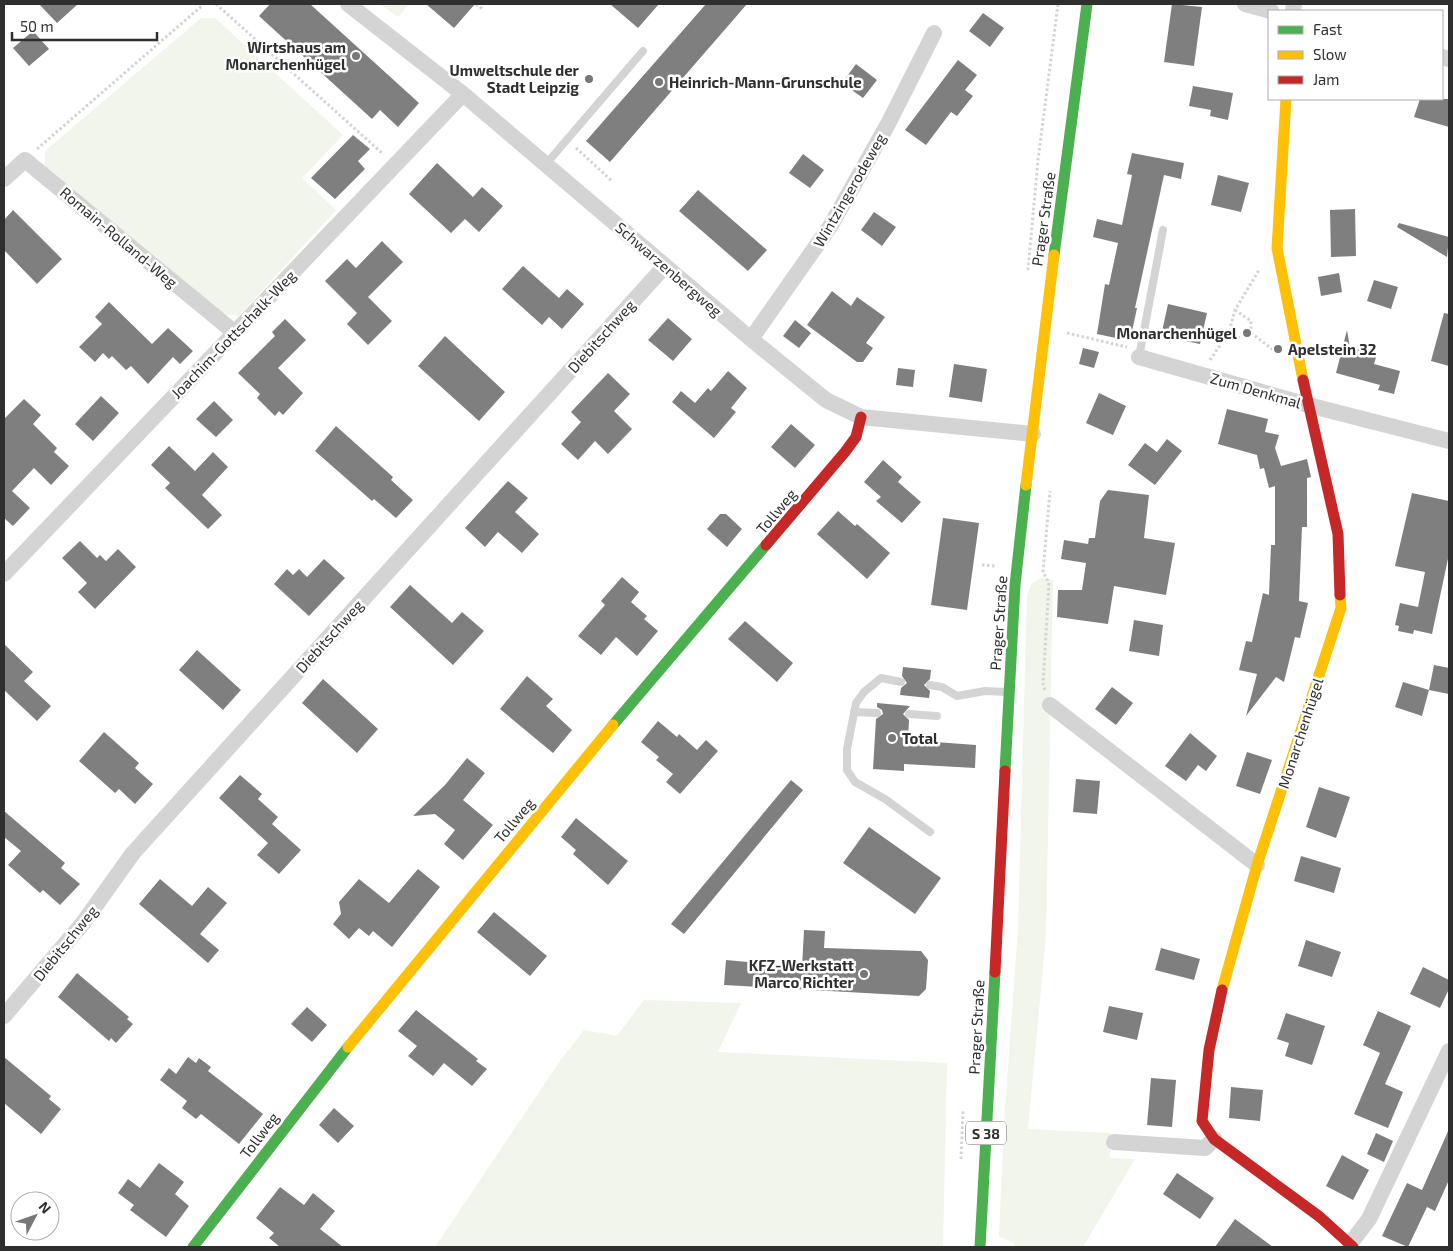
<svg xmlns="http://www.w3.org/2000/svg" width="1453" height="1251" font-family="'Exo 2',sans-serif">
<rect width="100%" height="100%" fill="#fff"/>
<path fill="#f1f5ec" d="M380,4h29l-11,13z
M201,18h14l128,117 -41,43 34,32 -97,106 -15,-2 -179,-148v-15z
M1041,578l12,2 -7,355 -18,194 82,4v25l25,1 -52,88h-69v-4l-15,-6 5,-114 14,-195 9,-333 5,-12z
M644,1000l97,3 -23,49 229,11 -4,184h-508l125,-186 24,-31 33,6z"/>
<path fill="#7f7f7f" d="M39,4h39l-21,19z
M270,4h40l109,99 -21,24 -18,-17 -8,9 -113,-103z
M426,4h49l-21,24z
M610,4h49l-21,24z
M706,4h41l-137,158 -24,-21z
M1172,4l30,3 -8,59 -30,-4z
M983,13l21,15 -14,19 -21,-16z
M33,31l16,18 -20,17 -16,-18z
M958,60l19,15 -12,15 8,6 -16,20 -6,-4 -25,33 -21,-15z
M856,64l21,16 -14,18 -21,-15z
M1193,86l40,7 -5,27 -18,-4 1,-6 -22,-4z
M1420,99h29v28l-35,-10z
M353,135l17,14 -12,12 7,8 -30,30 -24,-21z
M1132,153l52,10 -3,16 -17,-4 -29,133h2l-7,33 -33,-7 8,-50 4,1 9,-42 -25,-6 4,-18 25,6 10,-50 -5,-1z
M803,154l21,16 -14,18 -21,-15z
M437,163l36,34 9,-10 21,19 -24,26 -14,-13 -14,14 -42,-39z
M1218,175l31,8 -8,29 -30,-7z
M698,190l69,60 -19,21 -69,-60z
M1355,209l1,47 -25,1 -1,-47z
M13,210l49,49 -25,25 -33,-34v-30z
M874,212l22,15 -14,19 -21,-16z
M1399,223l50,14 -2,20 -50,-30z
M382,241l21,21 -35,35 24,24 -24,24 -21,-21 10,-11 -32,-32 22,-22 9,9z
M523,266l36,32 8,-9 17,15 -22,25 -13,-12 -7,8 -40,-36z
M1339,273l3,19 -21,4 -3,-19z
M1374,280l24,7 -7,22 -24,-8z
M832,291l19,15 6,-9 28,20 -19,26 7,5 -10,14h-6l-50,-37z
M109,302l43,42 16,-16 25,23 -13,13 -7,-7 -25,27 -17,-18 -5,4 -14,-14 -3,3 -6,-6 -8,9 -16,-15 23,-23 -7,-7z
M1168,304l39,9 -7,31 -39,-8z
M1444,313l5,1v52l-18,-5z
M668,318l24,21 -19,22 -25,-21z
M285,319l21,21 -28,28 25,25 -20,22 -4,-4 -4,5 -18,-18 3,-4 -22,-21 37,-37 -3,-4z
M795,320l16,13 -12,15 -16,-12z
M1347,330l4,24 2,-6 24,6 -3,10 26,7 -6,23 -16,-4 2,-5 -44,-12z
M445,336l60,56 -26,29 -61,-55z
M1083,348l16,4 -5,16 -15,-4z
M954,364l33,5 -5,33 -33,-5z
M898,368l17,2 -2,17 -17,-2z
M728,371l19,17 -16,20 5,4 -22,26 -42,-36 9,-11 14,12 13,-15 3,3z
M608,373l22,21 -16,17 18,18 -24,25 -13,-13 -17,19 -17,-16 20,-22 -10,-10z
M1099,393l27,13 -13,29 -27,-12z
M101,396l18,17 -26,28 -18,-17z
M24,399l17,16 -8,9 24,24 -3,4 15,14 -18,19 -17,-17 -22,23 18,17 -17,18 -9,-8v-99z
M214,401l19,19 -17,17 -20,-18z
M1227,409l41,10 -3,13 14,3 -4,13 6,18 26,-7 4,18 -4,1v49h-5l-3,74 9,2 -8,35 -5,-1 -11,45 -8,-5 -30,39 11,-42 -18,-4 7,-29 6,1 11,-49 6,2 2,-50h4v-59l-6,2 -5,-20 -4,1 -3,-14 -39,-11z
M791,424l24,21 -20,23 -24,-21z
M336,426l57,51 -2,3 22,20 -17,18 -22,-19 -2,2 -57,-50z
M1167,439l15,12 -27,34 -27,-20 17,-22 12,9z
M169,446l26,25 18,-19 15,15 -26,28 20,20 -14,14 -43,-41 5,-5 -19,-18z
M883,460l19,17 -4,5 23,20 -19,21 -26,-22 5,-4 -17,-15z
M508,481l20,17 -13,14 24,22 -17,19 -24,-21 -13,15 -20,-19z
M1108,490l41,5 -5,43 31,5 -9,52 -52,-9 -6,38 -51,-7 1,-27h24l4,-27 -25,-4 3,-19 24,4 1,-6h6l5,-37z
M1412,493l37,8v53l-17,80 -18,-4 -1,4 -15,-3 1,-5 -4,-1 5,-22 18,4 7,-35 -30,-6z
M838,511l17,15 2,-2 33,29 -23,26 -50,-45z
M720,514h6l16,15 -15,18 -20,-18z
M943,518l36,5 -12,87 -36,-5z
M80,541l17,17 3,-3 6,6 12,-12 18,18 -41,42 -17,-17 9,-9 -25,-25z
M324,559l21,19 -36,38 -35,-32 13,-15 6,6 6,-6 8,8z
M622,577l17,15 -8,10 16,14 -3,3 14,12 -21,25 -21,-19 -15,18 -23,-19 27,-31 -4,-4z
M410,585l42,38 10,-11 22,19 -31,34 -63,-58z
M1134,620l29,5 -4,31 -30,-5z
M745,621l48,42 -16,19 -49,-43z
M4,644l29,28 -9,9 27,25 -14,15 -33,-31z
M197,650l44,40 -18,20 -44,-40z
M1434,665l15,3v26l-20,-4z
M903,667l28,3 -1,9 -6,6 6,6 -1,7 -29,-3 1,-7 6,-5 -5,-7z
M527,676l26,23 -7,7 26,24 -19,23 -53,-44z
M323,679l55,50 -21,24 -55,-50z
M1403,682l26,8 -7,26 -27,-9z
M1112,687l21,16 -17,22 -21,-16z
M877,703l33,3 -7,8 6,6 -1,20 68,5 -1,23 -71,-4v7l-31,-2 3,-50 7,-5 -1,-4 -5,-3z
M658,721l19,16 2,-3 18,16 9,-10 12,11 -38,43 -14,-12 7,-8 -17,-14 3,-3 -18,-15z
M104,732l35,31 -4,5 18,16 -18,20 -16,-15 -4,4 -36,-32z
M1190,733l27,23 -11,15 -8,-6 -12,16 -21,-15z
M1247,752l25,8 -12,34 -24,-8z
M467,758l18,15 -22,27 30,25 -30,35 -19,-16 11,-14 -20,-16 -22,2 32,-31z
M240,775l22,19 -4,5 20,18 -6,7 29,26 -22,24 -22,-19 11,-12 -49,-45z
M1076,779l24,2 -3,33 -24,-2z
M791,780l12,10 -119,144 -13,-10z
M1319,787l31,10 -14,41 -30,-11z
M4,811l61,52 -4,5 19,16 -20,21 -17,-15 -3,3 -32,-28 13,-14 -17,-14z
M576,818l52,43 -20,24 -35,-31 3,-4 -15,-13z
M869,827l72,51 -26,36 -72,-51z
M1301,856l40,12 -7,25 -40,-12z
M418,869l22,18 -48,60 -19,-16 -4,5 -10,-8 -10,11 -16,-15 8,-10 -2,-12 20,-23 30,24z
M160,879l32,27 16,-19 19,16 -27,31 19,16 -11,13 -69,-59z
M494,912l53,44 -17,20 -53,-44z
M804,930l21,1 -1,17 97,3 7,9 -2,29 -7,7 -195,-11 2,-25 76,7z
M1306,940l35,12 -9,25 -34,-11z
M1161,948l39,11 -6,21 -39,-10z
M1423,967l26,13v9l-9,19 -30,-14z
M77,973l52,44 -2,2 6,5 -17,19 -5,-5 -2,3 -51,-44z
M1109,1006l34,7 -6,27 -34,-8z
M307,1007l20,18 -15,17 -21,-18z
M416,1010l62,49 -2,2 11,8 -15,17 -28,-23 -11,13 -25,-20 9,-10 -19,-15z
M1378,1011l33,15 -26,58 18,8 -15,36 -34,-14 26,-61 -17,-8z
M1286,1013l39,13 -13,39 -27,-9 4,-13 -12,-4z
M4,1057l47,39 -2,3 12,10 -20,25 -37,-31z
M188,1057l8,6 3,-5 12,9 -3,4 55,43 -24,30 -38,-30 -5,5 -14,-11 5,-7 -27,-21 9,-12 7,6z
M1151,1078l25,2 -4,47 -25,-2z
M1231,1087l32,3 -3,31 -31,-3z
M334,1108l20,18 -16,17 -19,-18z
M1449,1129v51l-14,31 -8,-4 -19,40 -26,-11 25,-53 15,7z
M1376,1133l17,8 -9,21 -17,-8z
M1342,1155l27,15 -16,30 -27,-14z
M159,1163l25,19 -9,12 14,12 -23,31 -36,-27 4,-5 -16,-12 10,-14 12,9z
M1177,1173l37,25 -14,21 -37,-25z
M280,1187l24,18 9,-12 22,18 -15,18 23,18h-63l-11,-9 5,-5 -18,-15z
M1235,1219l38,28h-58z"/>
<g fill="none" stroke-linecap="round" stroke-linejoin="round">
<path stroke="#d4d4d4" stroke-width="3" stroke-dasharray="2.5 2.5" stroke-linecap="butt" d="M216,4l167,150
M476,4l8,6
M576,148l36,33
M37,149l167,-145
M1028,270l10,-110 20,-156
M1235,310l16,11v12
M1229,332l11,6 11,-5
M1067,333l60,14
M1251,333l25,19
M1210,360l19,-28 6,-22 24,-40
M982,565l14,1
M1045,690l-2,-6 6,-101 -6,-11 7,-81
M961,1159l2,-48"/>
<path stroke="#d4d4d4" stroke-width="8" d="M546,164l97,-113
M1139,357l24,-127
M901,682l-20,-4 -17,14 -8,11 -9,46v21l8,12 30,17 45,33
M930,685l12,2 15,9 28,-5 22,1
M854,712l23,1
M909,714l28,2"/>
<path stroke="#d4d4d4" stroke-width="16" d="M348,4l115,90 288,245 75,61 35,17 172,17
M1245,4l26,7
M1293,11l1,-7
M1442,57l7,2
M4,179l21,-19 209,172
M751,339l80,-114 57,-101 46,-91
M1139,357l169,48 141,36
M4,574l459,-480
M1050,705l207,160
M4,1016l79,-93 50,-70 532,-587
M1114,1142l91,6 9,-9
M1350,1244l19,-25 80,-168"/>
<path stroke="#4caf50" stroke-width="11" d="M1054,255l33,-251
M613,725l153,-180
M1005,771l10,-186 11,-100
M193,1247l155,-200
M980,1247l15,-275"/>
<path stroke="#ffc107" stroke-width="11" d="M1286,99l-9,149 26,132
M1026,485l28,-230
M1222,990l35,-125 84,-257 -1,-13
M348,1047l265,-322"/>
<path stroke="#c62828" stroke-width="11" d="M1303,380l35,154 2,61
M766,545l79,-93 11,-15 5,-20
M995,972l10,-201
M1222,990l-13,60 -7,71 12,18 106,78 33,30"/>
</g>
<g fill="#787878" stroke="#fff" stroke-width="2">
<circle cx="356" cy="56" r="5"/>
<circle cx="589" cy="79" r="5"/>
<circle cx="659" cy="82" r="5"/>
<circle cx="1247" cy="333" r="5"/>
<circle cx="1278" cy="349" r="5"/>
<circle cx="892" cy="738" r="5"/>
<circle cx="864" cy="974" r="5"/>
</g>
<g text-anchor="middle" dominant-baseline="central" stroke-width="5" stroke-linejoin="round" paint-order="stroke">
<rect fill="#fff" stroke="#6d6d6d" stroke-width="1" x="966" y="1121.5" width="40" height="23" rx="4"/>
<g font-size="14" font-weight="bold" fill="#2f2f2f">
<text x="986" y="1133">S 38</text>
</g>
<g font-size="15" font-weight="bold" fill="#2f2f2f" stroke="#fff" text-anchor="end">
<text x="346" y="47">Wirtshaus am<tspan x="346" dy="17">Monarchenhügel</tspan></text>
<text x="579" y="70">Umweltschule der<tspan x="579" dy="17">Stadt Leipzig</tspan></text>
<text x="669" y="82" text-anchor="start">Heinrich-Mann-Grunschule</text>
<text x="1237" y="333">Monarchenhügel</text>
<text x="1288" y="349" text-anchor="start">Apelstein 32</text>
<text x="902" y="738" text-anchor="start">Total</text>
<text x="854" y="965">KFZ-Werkstatt<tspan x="854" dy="17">Marco Richter</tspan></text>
</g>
<g font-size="15" fill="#2f2f2f" stroke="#fff">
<text transform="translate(849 190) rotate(-60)">Wintzingerodeweg</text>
<text transform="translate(1043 219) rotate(-82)">Prager Straße</text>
<text transform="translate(119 237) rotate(40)">Romain-Rolland-Weg</text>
<text transform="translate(669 269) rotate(41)">Schwarzenbergweg</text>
<text transform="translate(233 334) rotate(-46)">Joachim-Gottschalk-Weg</text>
<text transform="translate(601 336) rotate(-48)">Diebitschweg</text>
<text transform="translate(1256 390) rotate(16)">Zum Denkmal</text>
<text transform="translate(776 511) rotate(-50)">Tollweg</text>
<text transform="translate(998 623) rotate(-86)">Prager Straße</text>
<text transform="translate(329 636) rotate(-48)">Diebitschweg</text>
<text transform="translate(1300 733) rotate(-72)">Monarchenhügel</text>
<text transform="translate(514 820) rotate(-50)">Tollweg</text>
<text transform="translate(65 943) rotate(-51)">Diebitschweg</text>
<text transform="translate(976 1027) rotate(-87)">Prager Straße</text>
<text transform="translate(259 1135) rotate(-53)">Tollweg</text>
</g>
</g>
<rect width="1453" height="1251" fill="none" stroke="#2f2f2f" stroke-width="10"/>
<rect x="1268" y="10" width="175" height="90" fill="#ffffff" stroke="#acacac"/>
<rect x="1278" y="26" width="25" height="8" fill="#4caf50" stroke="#acacac"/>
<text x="1313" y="35" font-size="15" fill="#2f2f2f">Fast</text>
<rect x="1278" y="51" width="25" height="8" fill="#ffc107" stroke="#acacac"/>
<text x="1313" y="60" font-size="15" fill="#2f2f2f">Slow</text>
<rect x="1278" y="76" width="25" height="8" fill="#c62828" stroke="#acacac"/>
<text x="1313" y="85" font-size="15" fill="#2f2f2f">Jam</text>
<g transform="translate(35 1216) rotate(49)"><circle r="24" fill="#ffffff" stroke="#acacac"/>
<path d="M0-4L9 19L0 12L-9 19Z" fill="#787878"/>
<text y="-8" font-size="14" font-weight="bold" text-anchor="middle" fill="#2f2f2f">N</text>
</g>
<path d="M12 32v8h145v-8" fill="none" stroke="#2f2f2f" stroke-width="2.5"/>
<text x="20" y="32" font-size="15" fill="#2f2f2f" stroke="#ffffff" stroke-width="4" paint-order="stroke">50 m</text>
</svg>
